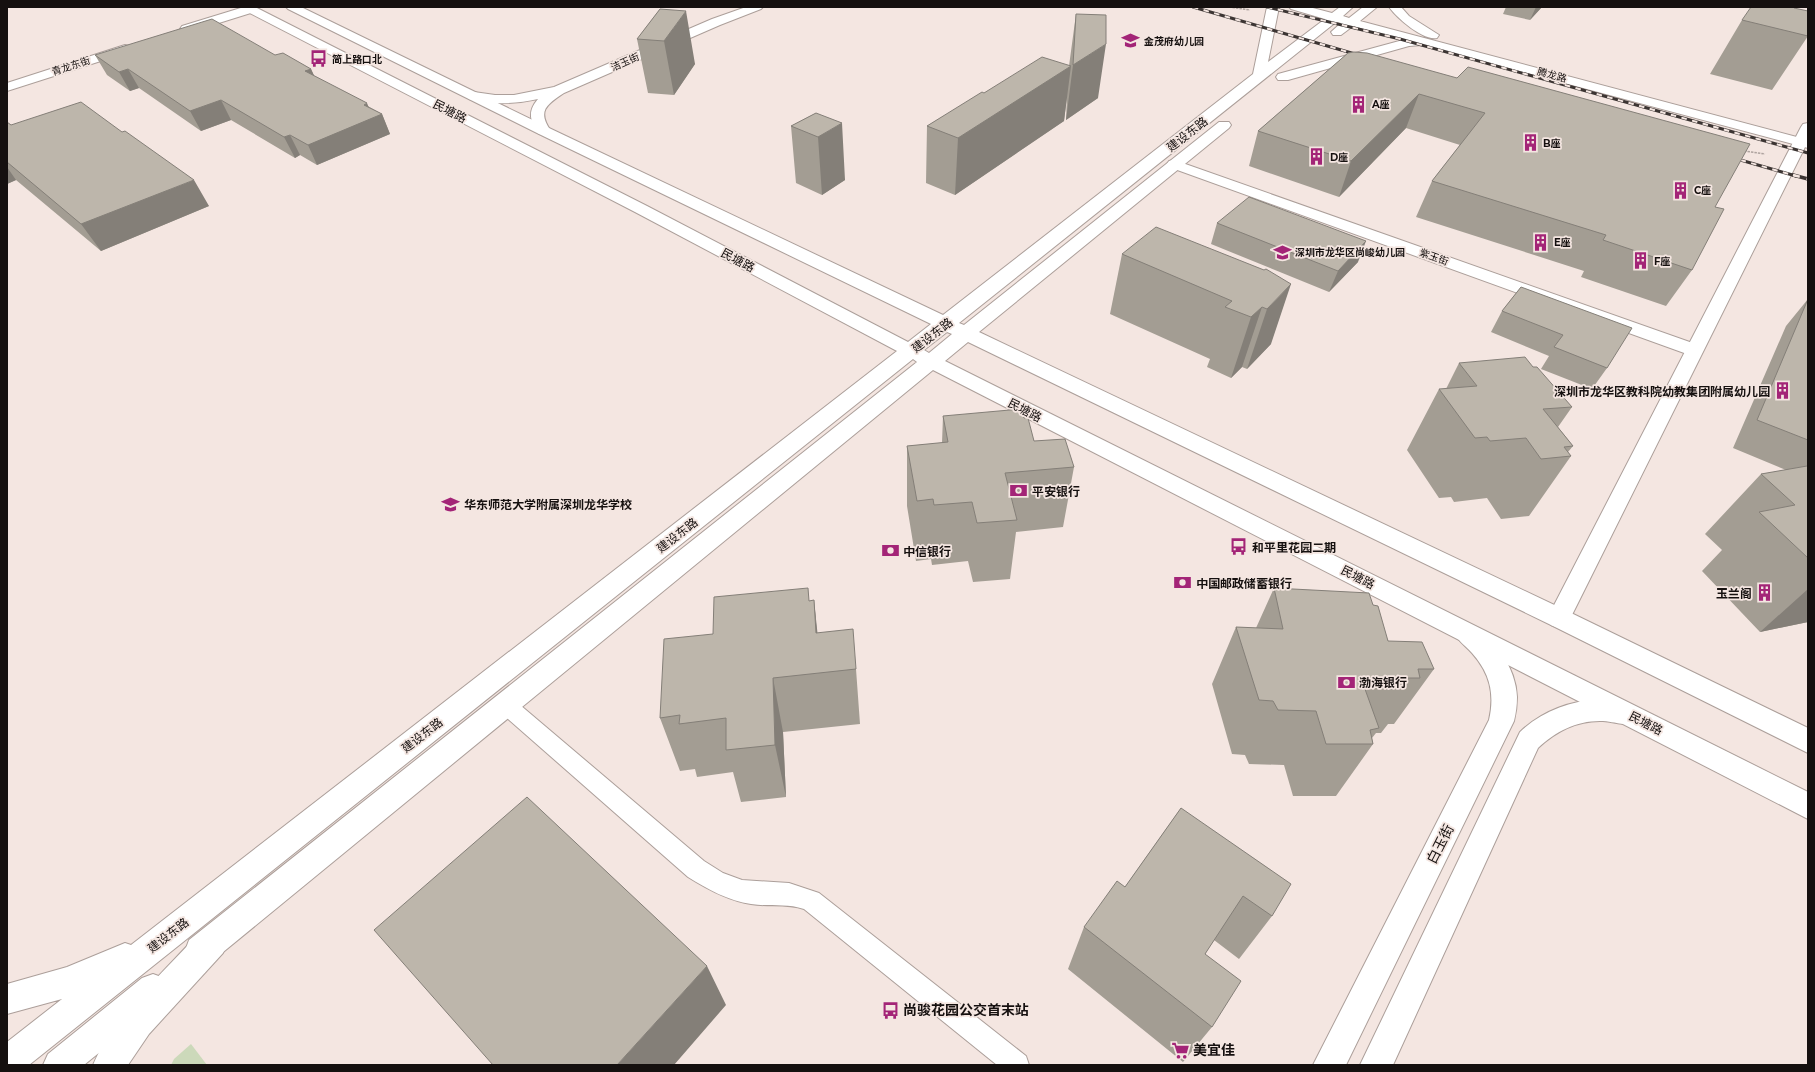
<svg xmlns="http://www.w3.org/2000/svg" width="1815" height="1072" font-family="Montserrat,'Noto Sans SC',sans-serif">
<rect width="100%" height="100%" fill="#f4e6e1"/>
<path fill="#ccd9ba" d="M191,1044l16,21h-36l3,-6z"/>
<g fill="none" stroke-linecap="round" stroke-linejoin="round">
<defs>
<path id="service" d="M506,697l7,2 191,162 19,12 19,7 47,3 30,10 207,163 3,9h-32l-193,-156c-19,-6 -34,-2 -53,-5 -22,-3 -44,-15 -63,-27l-189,-166 -3,-6 3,-6z"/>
<path id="minor" d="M244,7h11l1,2 -2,3 -64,20h-8l-2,-3 2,-3z
M746,7h17l-2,2 -41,16 -156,68c-18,12 -27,18 -13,38l-2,3h-10c-9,-13 -12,-22 -1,-35 -23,5 -46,6 -69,0l-2,-3 2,-3 5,-1 21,3h19l40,-8 158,-68z
M125,45l4,1 2,3 -2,3 -122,39v-8z
M1808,123v18l-241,484 -8,3 -8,-3 -4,-7 4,-7 250,-484 2,-3z"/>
<path id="tertiary" d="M1174,160l527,186 2,4 -2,4 -7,2 -7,-2 -518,-187 -2,-3 2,-3z
M1467,624c27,9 49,45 50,73 0,8 -1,16 -3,24l-168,344h-33l176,-345c6,-26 1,-47 -17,-67 -6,-7 -13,-11 -17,-19l4,-7z
M1600,699l13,1 21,6 4,8 -4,8c-12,4 -18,0 -31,-1 -25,-1 -47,10 -65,27l-145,317h-33l160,-333c22,-21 50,-31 80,-33z"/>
<path id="secondary" d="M240,7h15l392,199 261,136 23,-18 -392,-190 -251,-125 -2,-2h15l248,121 394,187 310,-241 14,-67h12l-11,55 57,-43 -34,-10 -2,-2h20l23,6 8,-6h13l-10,9 6,2 14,-11h14l-17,14 448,119v8l-386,-103 -13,1 -121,34h-10l-2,-3 2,-3 125,-34 -50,-14 -12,9h-8l-2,-3 10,-9 -5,-1 -377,301 5,2 255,-203h10l2,3 -2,3 -250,204 588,279 241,117v25l-257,-128 -583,-283 -23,19 863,431v27l-875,-449 -722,592 -11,4 -11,-4 -4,-11 4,-11 728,-578 -4,-3 -884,706h-22v-23l55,-43 -55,15v-30l60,-17 58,-24 6,2 766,-594 -262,-139 -393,-203zM947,332l5,2 -23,19 -5,-3z
M1389,7h12l8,9 30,19 -2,3c-14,3 -40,-20 -48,-31z
M153,974l11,4 4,11 -4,11 -80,65h-41l5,-11 94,-76z"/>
<path id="primary" d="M212,927l11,4 4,11 -4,11 -74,81 -21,31h-35c19,-47 74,-96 108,-134z"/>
</defs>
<use href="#service" stroke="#ac9f9a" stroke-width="2"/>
<use href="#minor" stroke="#ac9f9a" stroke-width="2"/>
<use href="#tertiary" stroke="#ac9f9a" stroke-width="2"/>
<use href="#secondary" stroke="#ac9f9a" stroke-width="2"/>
<use href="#primary" stroke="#ac9f9a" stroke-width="2"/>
<path stroke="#aea39f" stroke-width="1.5" stroke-dasharray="2.5 1" stroke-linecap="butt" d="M1229,7l21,3
M1744,151l21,3"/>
<use href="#service" fill="#fff" fill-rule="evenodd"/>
<use href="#minor" fill="#fff" fill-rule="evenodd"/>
<use href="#tertiary" fill="#fff" fill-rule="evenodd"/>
<use href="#secondary" fill="#fff" fill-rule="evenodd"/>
<use href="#primary" fill="#fff" fill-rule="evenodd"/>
<defs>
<path id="rail-far1" d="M1193,7l169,49
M1267,7l133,32 408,114
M1730,157l66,19"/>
<path id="rail" d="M1793,175l15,4"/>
</defs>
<use href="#rail-far1" stroke="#3c3533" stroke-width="3"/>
<use href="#rail" stroke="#3c3533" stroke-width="3.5"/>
<use href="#rail-far1" stroke="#f4e6e1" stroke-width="2" stroke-dasharray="5.5" stroke-linecap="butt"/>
<use href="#rail" stroke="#f4e6e1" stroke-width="2.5" stroke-dasharray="7" stroke-linecap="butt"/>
</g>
<path fill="#a39d93" d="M1506,7h36l-12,13 -27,-6z
M1794,8l14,28 -36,54 -62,-16 32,-54z
M660,9l35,55 -21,31 -26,-2 -11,-54z
M1076,14l22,84 -32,22 1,-24 -3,25 -109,74 -29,-12 1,-57 57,-33 85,-27z
M1348,53l367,154 -23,63 -26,36 -85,-29 3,-6 -168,-54 16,-36 28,-36 -54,-17 -67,69 -90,-31 9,-35z
M95,55h180l36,14 3,7 68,38 8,20 -73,31 -17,-10 -5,3 -64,-38 -30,11 -62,-43 -9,3 -23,-16z
M816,113l29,67 -23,15 -26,-12 -5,-57z
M7,122l4,3 198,81 -108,45 -85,-71 -9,4z
M1217,223l141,39 -29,30 -118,-48z
M1122,254l142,16 7,74 -24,25 -5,-2 -11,11 -24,-11 3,-8 -100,-45z
M1521,287l86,81 -15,21 -51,-20 8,-13 -58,-24 11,-21z
M1808,299v323l-48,10 -58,-61 20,-21 -17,-16 56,-60 25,-4 -53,-22 53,-122z
M1459,363l74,4 39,40 -14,20 15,19 -5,6 3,4 -42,60 -28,3 -14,-21 -33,4 -3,-5 -12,1 -32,-48 32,-61h7z
M943,416l81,2 10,23 40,26 -11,60 -47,5 -6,47 -37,3 -5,-21 -36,4 -1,-6 -15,2 -9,-55v-60l35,-3z
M1274,588l99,17 15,36 46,28 -40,55h-6l-7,9h-5l-4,5 1,6 -37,52h-43l-9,-31 -35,-1 -4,-9 -13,-1 -20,-70 24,-57 20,1z
M814,600l3,33 39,36 4,55 -77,8 3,65 -45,5 -8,-30 -36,5 -2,-8 -15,2 -20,-53 53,-84 97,-33z
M1181,808l91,108 -33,43 -25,-19 -9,14 7,73 -29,35 -115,-93 16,-42 41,-40z"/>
<path fill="#847f78" d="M1536,7h6l-12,13z
M686,11l9,53 -21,31 -10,-54z
M1106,44l-8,54 -32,22 7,-55z
M1071,66l-7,55 -109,74 3,-57z
M128,69l11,19 -9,3 -11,-19z
M311,69l9,19 -15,-17z
M1419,94l-13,34 -67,69 12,-36z
M221,100l10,20 -30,11 -11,-20z
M367,103l6,15 9,-4 8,20 -73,31 -9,-20 56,-40z
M842,123l3,57 -23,15 -4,-58z
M290,135l10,20 -5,3 -11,-21z
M7,167l9,13 -9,4z
M194,180l15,26 -108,45 -20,-27z
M1366,241l-8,21 -29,30 9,-21z
M1291,284l-20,60 -24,25 20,-60z
M1262,307l-20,60 -11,11 20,-61z
M1808,589v33l-48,10z
M814,600l6,57 -4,-24z
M773,678l10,54 3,65 -11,-52z
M707,966l19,39 -52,60h-57z"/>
<path fill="#bdb6ab" stroke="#847f78" d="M1751,7h43v1l14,3v25l-66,-16z
M660,9l26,2 -22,30 -27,-2z
M1076,14l30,1v29l-33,21z
M212,19l63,36 8,-2 28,16 -6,2 62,32 -3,2 18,9 -74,31 -18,-10 -6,2 -63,-37 -31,11 -62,-42 -9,3 -24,-17z
M1354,52l13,1 90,25 11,-11 282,77 -35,63 9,2 -32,61 -89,-30 3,-5 -174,-54 53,-68 -66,-19 -68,67 -93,-30 90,-78z
M1042,57l29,9 -113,72 -31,-12 55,-34 2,1z
M81,102l41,30 3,-1 69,49 -113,44 -74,-62v-40l4,3z
M816,113l26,10 -24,14 -27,-11z
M1249,197l117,44 -28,30 -121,-48z
M1156,227l108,43 2,-1 25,15 -24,25 -5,-2 -11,10 -26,-10 7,-6 -110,-47z
M1521,287l111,41 -25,40 -53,-21 9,-12 -61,-24z
M1808,299v141l-51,-20z
M1525,357l8,10h4l35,40 -29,2 30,37 -9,1 7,9 -30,3 -15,-21 -36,3 -3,-4 -12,1 -36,-49 38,-3 -18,-23z
M1021,409l3,9h4l6,23 31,-2 9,28 -69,6 12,47 -40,3 -5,-21 -38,3 -1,-6 -16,2 -10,-55 41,-4 -5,-26z
M1807,466l1,1v91l-49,-46 36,-7 -34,-31z
M808,588l1,13 5,-1 2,33 37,-4 3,40 -83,9 2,67 -49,5v-32l-47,6 1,-9 -20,3 4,-79 49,-5 1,-37z
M1274,588l95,5 4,12 5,1 10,35 34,1 12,27h-16l2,9h-59l18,50 -9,2 3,14h-47l-10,-33 -38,-1 -5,-9 -14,-1 -23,-73 47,2z
M527,797l180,169 -90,99h-124l-119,-135z
M1181,808l110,76 -19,32 -29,-20 -38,58 36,27 -29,46 -128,-100 33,-46 8,6z"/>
<defs>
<symbol id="school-bare" viewBox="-9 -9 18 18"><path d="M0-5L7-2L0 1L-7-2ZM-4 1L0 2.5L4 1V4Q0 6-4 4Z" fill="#a32477" stroke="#f4e6e1" stroke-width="2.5" paint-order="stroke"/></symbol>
<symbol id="bus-bare" viewBox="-9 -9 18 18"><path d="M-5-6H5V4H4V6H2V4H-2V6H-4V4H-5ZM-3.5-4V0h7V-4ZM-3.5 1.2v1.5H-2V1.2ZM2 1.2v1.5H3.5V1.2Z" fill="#a32477" stroke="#f4e6e1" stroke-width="2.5" paint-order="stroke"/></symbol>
<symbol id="building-bare" viewBox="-9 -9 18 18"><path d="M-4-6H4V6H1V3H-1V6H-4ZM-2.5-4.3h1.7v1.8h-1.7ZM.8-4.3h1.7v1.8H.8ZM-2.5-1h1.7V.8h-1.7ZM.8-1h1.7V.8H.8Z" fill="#a32477" stroke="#f4e6e1" stroke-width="2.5" paint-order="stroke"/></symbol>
<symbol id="bank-bare" viewBox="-9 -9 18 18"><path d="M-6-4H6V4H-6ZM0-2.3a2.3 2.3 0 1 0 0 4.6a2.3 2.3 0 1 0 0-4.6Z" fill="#a32477" stroke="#f4e6e1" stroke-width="2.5" paint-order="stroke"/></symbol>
<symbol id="supermarket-bare" viewBox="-9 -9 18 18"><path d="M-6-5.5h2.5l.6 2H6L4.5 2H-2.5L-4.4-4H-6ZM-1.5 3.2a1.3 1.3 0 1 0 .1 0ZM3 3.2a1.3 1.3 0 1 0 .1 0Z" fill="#a32477" stroke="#f4e6e1" stroke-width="2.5" paint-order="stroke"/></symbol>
</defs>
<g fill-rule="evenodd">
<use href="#school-bare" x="1118" y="28" width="25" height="25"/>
<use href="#bus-bare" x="306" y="46" width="25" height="25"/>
<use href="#building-bare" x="1346" y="92" width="25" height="25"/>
<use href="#building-bare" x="1518" y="130" width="25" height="25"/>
<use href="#building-bare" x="1304" y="144" width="25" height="25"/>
<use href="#building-bare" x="1668" y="178" width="25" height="25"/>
<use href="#building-bare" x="1528" y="230" width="25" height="25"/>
<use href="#school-bare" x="1270" y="240" width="25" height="25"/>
<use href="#building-bare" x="1628" y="248" width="25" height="25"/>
<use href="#building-bare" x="1770" y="378" width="25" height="25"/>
<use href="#bank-bare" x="1006" y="478" width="25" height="25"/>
<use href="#school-bare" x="438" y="492" width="25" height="25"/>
<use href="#bus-bare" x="1226" y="534" width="25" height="25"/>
<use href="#bank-bare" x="878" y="538" width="25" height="25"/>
<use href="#bank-bare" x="1170" y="570" width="25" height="25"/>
<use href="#building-bare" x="1752" y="580" width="25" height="25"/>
<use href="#bank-bare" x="1334" y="670" width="25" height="25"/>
<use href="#bus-bare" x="878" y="998" width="25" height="25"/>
<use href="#supermarket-bare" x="1168" y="1038" width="25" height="25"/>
</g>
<g text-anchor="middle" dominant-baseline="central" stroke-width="3.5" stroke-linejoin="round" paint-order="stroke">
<g font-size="10" font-weight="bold" fill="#15100f" stroke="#f4e6e1" text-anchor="start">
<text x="1144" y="41">金茂府幼儿园</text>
<text x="332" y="59">简上路口北</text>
<text x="1372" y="104">A座</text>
<text x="1543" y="143">B座</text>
<text x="1330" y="157">D座</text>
<text x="1694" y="190">C座</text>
<text x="1554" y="242">E座</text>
<text x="1295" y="252">深圳市龙华区尚峻幼儿园</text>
<text x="1654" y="261">F座</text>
</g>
<g font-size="10" fill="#15100f" stroke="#f4e6e1">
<text transform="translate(625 62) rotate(-24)">洁玉街</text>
<text transform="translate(71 66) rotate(-18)">青龙东街</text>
<text transform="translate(1552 75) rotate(15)">腾龙路</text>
<text transform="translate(1434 257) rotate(20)">紫玉街</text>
</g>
<g font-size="12" fill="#15100f" stroke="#f4e6e1">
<text transform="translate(450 111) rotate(27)">民塘路</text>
<text transform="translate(1187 134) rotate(-38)">建设东路</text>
<text transform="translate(738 260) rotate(28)">民塘路</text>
<text transform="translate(932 335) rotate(-38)">建设东路</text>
<text transform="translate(1025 410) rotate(27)">民塘路</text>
<text transform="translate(677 535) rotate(-38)">建设东路</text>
<text transform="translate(1358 577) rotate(27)">民塘路</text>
<text transform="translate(1646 723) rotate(27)">民塘路</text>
<text transform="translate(422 735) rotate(-38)">建设东路</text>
<text transform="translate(168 935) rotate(-38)">建设东路</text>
</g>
<g font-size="12" font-weight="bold" fill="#15100f" stroke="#f4e6e1" text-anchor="start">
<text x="1770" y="391" text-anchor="end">深圳市龙华区教科院幼教集团附属幼儿园</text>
<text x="1032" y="491">平安银行</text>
<text x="464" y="504">华东师范大学附属深圳龙华学校</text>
<text x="1252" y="547">和平里花园二期</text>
<text x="903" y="551">中信银行</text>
<text x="1196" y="583">中国邮政储蓄银行</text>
<text x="1752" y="593" text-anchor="end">玉兰阁</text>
<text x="1359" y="682">渤海银行</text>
</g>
<g font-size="14" fill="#15100f" stroke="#f4e6e1">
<text transform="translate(1440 844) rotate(-63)">白玉街</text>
</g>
<g font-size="14" font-weight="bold" fill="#15100f" stroke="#f4e6e1" text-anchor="start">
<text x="903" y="1010">尚骏花园公交首末站</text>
<text x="1193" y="1050">美宜佳</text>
</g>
</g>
<rect width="1815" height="1072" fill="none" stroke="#15100f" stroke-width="16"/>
</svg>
